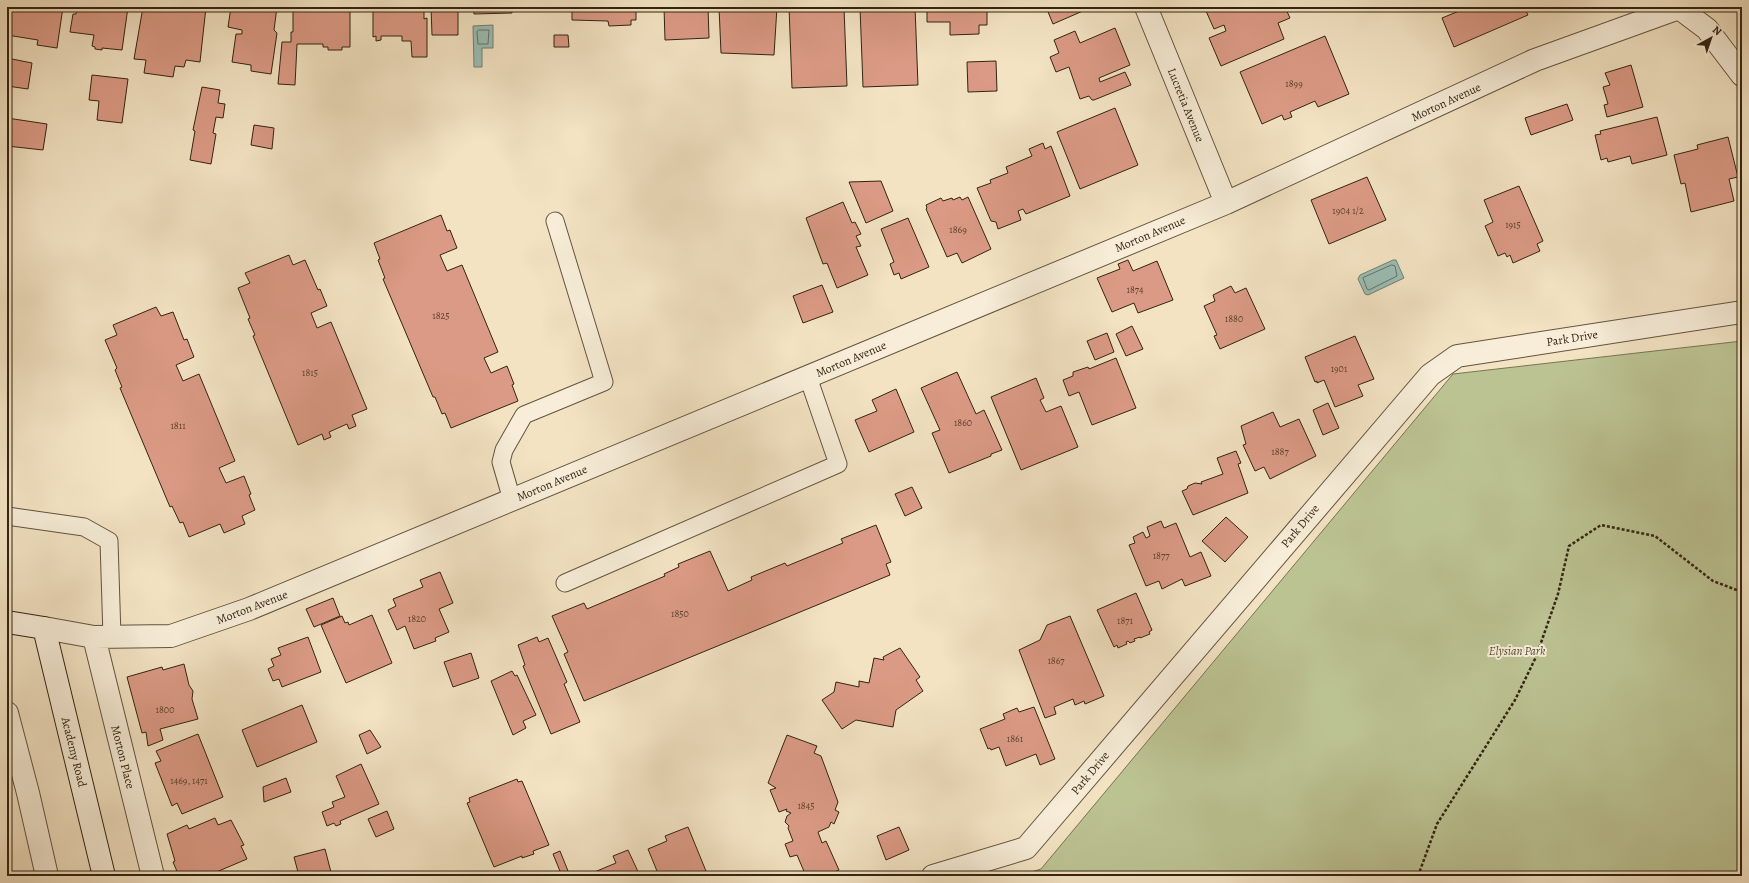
<svg xmlns="http://www.w3.org/2000/svg" width="1749" height="883" font-family="Alegreya,serif">
<rect width="100%" height="100%" fill="#f3e3c3"/>
<filter id="stains"><feTurbulence type="fractalNoise" baseFrequency=".005" numOctaves="4"/><feColorMatrix values="0 0 0 0 .2 0 0 0 0 .09 0 0 0 0 .02 0 0 0 .5 -.17"/></filter>
<radialGradient id="worn" r=".72"><stop offset=".6" stop-color="#630" stop-opacity="0"/><stop offset="1" stop-color="#630" stop-opacity=".3"/></radialGradient>
<path fill="#bcc393" stroke="#787452" d="M1742,341v535h-723l22,-7 412,-495z"/>
<path fill="#9bbeb5" stroke="#718073" d="M493,25v23h-11v19h-8l-1,-41z
M1393,260h3l8,18 -36,17 -3,-1 -7,-15 2,-4z"/>
<g fill="none" stroke-linecap="round" stroke-linejoin="round">
<path stroke="#677163" stroke-width="1" d="M479,30h10l-1,14h-10l-1,-12z
M1392,265l3,1 2,10 -28,14 -2,-1 -4,-11z"/>
</g>
<path fill="#db9a85" stroke="#332411" d="M7,7h56l-6,41 -20,-3 1,-5 -31,-5z
M77,7h51l-6,43 -20,-2v2l-7,-1v-2l-3,-1 2,-11 -24,-3 3,-18h3z
M143,7h63l-6,55 -14,-2 -2,7 -9,-1 -2,11 -29,-4 2,-13 -12,-1z
M231,7h46l-3,23 3,3 -6,41 -20,-3v-6l-19,-3 4,-28h6v-4l-14,-3z
M293,7h57v40h-8v3h-14v-3h-5v-3h-26l-2,41 -17,-1 4,-42h9v-10h2z
M363,7h61v12l3,-1v39h-15l-1,-16h-9v-5h-21v4l-5,1v-5l-3,1v-29h-10z
M431,7h29v2l-2,1v25h-26z
M473,7h76v2l-37,1v3l-38,1z
M572,7h64v13h-5v5l-22,1 -1,-5 -36,-1z
M664,7h44l1,31 -44,2z
M719,7h58l-3,48 -53,-2z
M789,7l55,1 3,78 -55,2z
M860,7h55l3,78 -55,2z
M927,7h60v18h-8v9l-29,1v-13h-23z
M1046,7h46l-39,17z
M1215,7h70l5,11 -12,5 6,16 -63,27 -12,-28 17,-7 -2,-6 -10,4 -8,-18z
M1469,7h55l4,8 -74,32 -12,-29z
M1115,28l15,37 -31,13 1,4 25,-10 6,13 -37,15h-2l-3,-4 -9,3 -11,-32 -13,5 -6,-15 9,-4 -5,-13 21,-9 5,12z
M554,35h14l1,12h-15z
M1325,36l24,58 -31,13 -3,-6 -25,11 2,5 -8,3 -2,-5 -20,9 -22,-52z
M7,58l25,5 -4,26 -21,-3z
M996,61l1,30 -29,1 -1,-30z
M1631,65l12,42 -36,10 -3,-12 4,-1 -5,-17 7,-2 -5,-12z
M92,75l36,4 -6,44 -25,-3 2,-19 -10,-1z
M202,87l18,3 -2,13 7,1 -2,14 -7,-1 -3,16 3,1 -5,30 -21,-4 5,-29 -2,-1z
M1567,104l6,16 -42,15 -6,-17z
M1115,108l23,57 -58,24 -23,-57z
M1657,117l10,38 -35,9 -2,-8 -22,6 -1,-4 -6,2 -6,-25 6,-1 -1,-3z
M7,118l40,6 -4,26 -36,-4z
M254,125l20,3 -2,21 -21,-4z
M1728,137l10,40 -9,2 5,22 -43,11 -6,-29 -4,1 -7,-29 24,-6 -1,-4z
M1043,143l2,6 6,-3 19,50 -44,18 -3,-5 -5,2 3,9 -23,9 -2,-7 -5,-1 -14,-33 14,-5 -1,-3 18,-7 -2,-6 26,-11 -3,-7z
M1367,177l19,43 -57,24 -18,-44z
M881,181l12,30 -27,12 -17,-41z
M1519,186l24,55 -6,3 3,7 -27,12 -3,-8 -3,2 -2,-4 -7,3 -13,-30 8,-4 -9,-22z
M960,197l2,3 6,-3 23,52 -29,14 -5,-10 -10,4 -21,-48 1,-1 -1,-3 15,-7 2,3 9,-3 1,2z
M843,202l9,21 3,-1 6,12 -5,2 5,10 -5,1 12,28 -31,13 -10,-25 -4,1 -17,-46z
M441,215l6,16 3,-1 7,18 -17,7 7,16 15,-6 36,87 -14,6 7,15 16,-7 7,18 -2,1 6,16 -67,27 -6,-15 -3,1 -7,-17h-2l-50,-118 2,-1 -7,-18 2,-1 -6,-16z
M908,218l21,49 -28,12 -2,-6 -5,2 -4,-11 4,-2 -13,-33z
M289,255l4,10 12,-5 13,30 2,-1 7,17 -16,7 6,15 14,-6 36,87 -15,6 4,11 -7,3 -2,-5 -18,8 2,5 -7,3 -2,-6 -24,11 -45,-109 2,-1 -7,-16 2,-1 -12,-30 12,-5 -5,-10z
M1128,260l5,11 24,-10 16,39 -35,13 -4,-10 -22,9 -15,-34 23,-9 -2,-5z
M822,285l11,27 -30,11 -10,-27z
M1231,286l4,7 11,-5 19,41 -45,20 -6,-13 3,-1 -13,-29 11,-5 -2,-6z
M156,307l5,9 12,-4 11,28 3,-1 7,18 -18,8 7,16 16,-7 36,87 -16,7 7,15 18,-7 7,18 -2,1 6,15 -13,6 3,8 -21,9 -4,-9 -31,13 -6,-15 -3,1 -8,-17 -2,1 -50,-119 2,-1 -7,-17 2,-2 -12,-28 12,-5 -4,-10z
M1132,326l11,23 -17,7 -10,-22z
M1107,333l7,19 -19,8 -8,-19z
M1355,336l19,43 -16,6 5,11 -28,11 -11,-27 -7,3v-2l-2,1 -10,-25z
M1116,358l20,50 -44,17 -13,-33 -10,4 -6,-16 10,-4v-4l15,-5 1,2z
M957,372l19,42 8,-4 18,40 -11,4v2l-42,17 -17,-40 8,-3 -19,-42z
M1036,378l8,20 -4,2 6,12 15,-6 17,41 -57,23 -30,-73z
M896,389l18,43 -45,20 -14,-32 22,-9 -5,-11z
M1328,403l11,25 -16,7 -10,-25z
M1273,412l7,15 19,-8 17,37 -46,23 -6,-12 -9,4 -12,-26 3,-1 -5,-18z
M1236,451l5,12 -3,1 10,29 -55,22 -11,-24 5,-2 1,-3 7,-3 7,1 -1,-2 22,-8 -6,-16z
M912,487l10,21 -17,8 -10,-22z
M1226,517l22,20 -23,25 -23,-21z
M1161,521l3,7 12,-5 14,34 11,-5 10,24 -26,10 -3,-7 -20,10 -3,-8 -13,5 -17,-41 6,-2 -2,-6 10,-5 3,6 4,-2 -3,-9z
M876,525l15,37 -5,2 4,11 -306,126 -20,-47 4,-2 -16,-36 32,-13 3,6 78,-33 -1,-2 15,-7 -1,-3 32,-13 18,40 24,-11 -1,-3 34,-14 2,3 56,-23 -2,-4z
M440,572l13,31 -14,6 10,23 -14,6 1,3 -22,8 -9,-23 -8,4 -9,-20 8,-4 -3,-7 30,-12 -3,-7z
M1136,593l16,37 -3,2 1,2 -10,4v-1l-6,2 1,2 -5,2 -2,-2 -2,1 1,2 -9,4 -1,-3 -3,2 -17,-37z
M333,598l7,18 -26,11 -8,-18z
M372,615l20,48 -46,20 -25,-58 21,-9 3,7 3,-1 1,3z
M1070,616l34,80 -19,8 -1,-3 -9,4 -2,-6 -19,8 2,7 -11,4 -26,-68 21,-10 7,-15z
M308,637l13,35 -39,15 -3,-8 -6,2 -5,-12 6,-3 -3,-7 10,-4 -3,-7z
M537,637l2,5 9,-4 19,44 -3,2 16,38 -29,12 -28,-68 2,-1 -7,-20z
M900,648l20,29 -4,3 7,11 -27,19 -3,17 -37,-7 -14,9 -20,-29 12,-8 2,-10 23,5v-6l10,2 5,-25 10,2 -1,-3z
M471,653l8,25 -26,9 -9,-25z
M184,664l5,21 4,6 -1,8 6,20 -38,10 3,11 -15,6 -2,-14 -4,1 -15,-56 35,-10 1,3z
M512,671l3,5 2,-1 19,40 -13,6 3,7 -13,7 -22,-54z
M302,705l15,37 -60,25 -15,-37z
M1034,707l21,52 -15,6 -4,-11 -30,12 -7,-19 -8,3 -1,-2 -2,1 -8,-20 25,-10 -2,-5 14,-6 2,4z
M370,730l11,17 -14,7 -8,-19z
M198,734l25,63 -41,17 -5,-11 -5,3 -17,-43 6,-2 -5,-10z
M787,735l30,11 -3,7 7,3 17,46 -3,8 4,2 -5,12 -3,-2 -2,5 -11,5 4,11 4,-2 13,29 -15,6h-18l-9,-21 -7,2 -5,-13 8,-3 -5,-13 1,-2 -4,-4 2,-6 4,-3 -5,-2 1,-2 -8,3 -9,-22 6,-2 -8,-5z
M361,764l18,40 -39,17 1,3 -5,2 -2,-3 -7,3 -5,-14 12,-5 -2,-5 13,-5 -9,-21z
M286,778l5,14 -27,10 -1,-15z
M517,779l1,3 4,-1 27,64 -16,6 1,3 -12,4v-2l-28,11 -27,-64 3,-1 -1,-4z
M387,811l7,18 -18,8 -8,-18z
M215,818l3,7 13,-5 13,25 -3,1 6,13 -40,17h-28l-6,-14 2,-1 -8,-27 20,-9 2,4z
M688,827l20,49h-49l-11,-27 19,-8 -2,-5z
M899,827l10,23 -23,10 -9,-24z
M325,849l7,27h-33l-5,-19z
M628,850l12,26h-55l31,-13 -3,-7z
M560,851l10,25h-8l-9,-22z"/>
<g fill="none" stroke-linecap="round" stroke-linejoin="round">
<defs>
<path id="lane" d="M512,500l-11,-38 3,-12 20,-35 80,-33 -49,-161
M7,516l77,11 25,14 3,96
M565,583l273,-119 -30,-87"/>
<path id="street" d="M1146,7l80,196
M44,628l50,9 77,-1 78,-27 977,-406 309,-143 144,-52 28,21 35,46
M94,637l59,239
M7,713l21,80 19,83
M933,876l93,-28 404,-473 27,-19 285,-44"/>
<path id="secondary" d="M7,622l37,6 60,248"/>
</defs>
<use href="#lane" stroke="#63543e" stroke-width="19"/>
<use href="#street" stroke="#63543e" stroke-width="24"/>
<use href="#secondary" stroke="#332411" stroke-width="24"/>
<path stroke="#332411" stroke-width="2.5" stroke-dasharray="3 2" stroke-linecap="butt" d="M1418,876l19,-52 78,-124 21,-43 22,-63 11,-48 32,-21 54,11 58,45 29,11"/>
<use href="#lane" stroke="#f7edd8" stroke-width="17"/>
<use href="#street" stroke="#f7edd8" stroke-width="22"/>
<use href="#secondary" stroke="#f7edd8" stroke-width="22"/>
</g>
<g text-anchor="middle" dominant-baseline="central" stroke-width="4" stroke-linejoin="round" paint-order="stroke">
<g font-size="10" fill="#5d422e">
<text x="1294" y="83">1899</text>
<text x="1348" y="210">1904 1/2</text>
<text x="1513" y="224">1915</text>
<text x="958" y="229">1869</text>
<text x="1135" y="289">1874</text>
<text x="441" y="315">1825</text>
<text x="1234" y="318">1880</text>
<text x="1339" y="368">1901</text>
<text x="310" y="372">1815</text>
<text x="963" y="422">1860</text>
<text x="178" y="425">1811</text>
<text x="1280" y="451">1887</text>
<text x="1161" y="555">1877</text>
<text x="680" y="613">1850</text>
<text x="417" y="618">1820</text>
<text x="1125" y="620">1871</text>
<text x="1056" y="660">1867</text>
<text x="165" y="709">1800</text>
<text x="1015" y="738">1861</text>
<text x="189" y="780">1469, 1471</text>
<text x="806" y="805">1845</text>
</g>
<g font-size="12" fill="#332411" stroke="#f7edd8">
<text transform="translate(1446 102) rotate(-25)">Morton Avenue</text>
<text transform="translate(1186 105) rotate(68)">Lucretia Avenue</text>
<text transform="translate(1150 234) rotate(-23)">Morton Avenue</text>
<text transform="translate(1572 338) rotate(-9)">Park Drive</text>
<text transform="translate(851 359) rotate(-23)">Morton Avenue</text>
<text transform="translate(552 483) rotate(-23)">Morton Avenue</text>
<text transform="translate(1300 526) rotate(-50)">Park Drive</text>
<text transform="translate(252 607) rotate(-21)">Morton Avenue</text>
<text transform="translate(74 752) rotate(76)">Academy Road</text>
<text transform="translate(123 757) rotate(76)">Morton Place</text>
<text transform="translate(1090 773) rotate(-50)">Park Drive</text>
</g>
<g font-size="12" font-style="italic" fill="#554c32" stroke="#f7edd8">
<text x="1517" y="651">Elysian Park</text>
</g>
</g>
<rect width="1749" height="883" fill="none" stroke="#f3e3c3" stroke-width="24"/>
<rect x="8" y="8" width="1733" height="867" fill="none" stroke="#332411" stroke-width="2"/>
<rect x="12" y="12" width="1725" height="859" fill="none" stroke="#332411"/>
<g transform="translate(1711 38) rotate(40)" stroke="#f7edd8" stroke-width="3" paint-order="stroke">
<path d="M0-3L7 15L0 10L-7 15Z" fill="#332411"/>
<text y="-6" font-size="11" font-weight="bold" text-anchor="middle" fill="#332411">N</text>
</g>
<rect width="100%" height="100%" filter="url(#stains)"/>
<rect width="100%" height="100%" fill="url(#worn)"/>
</svg>
